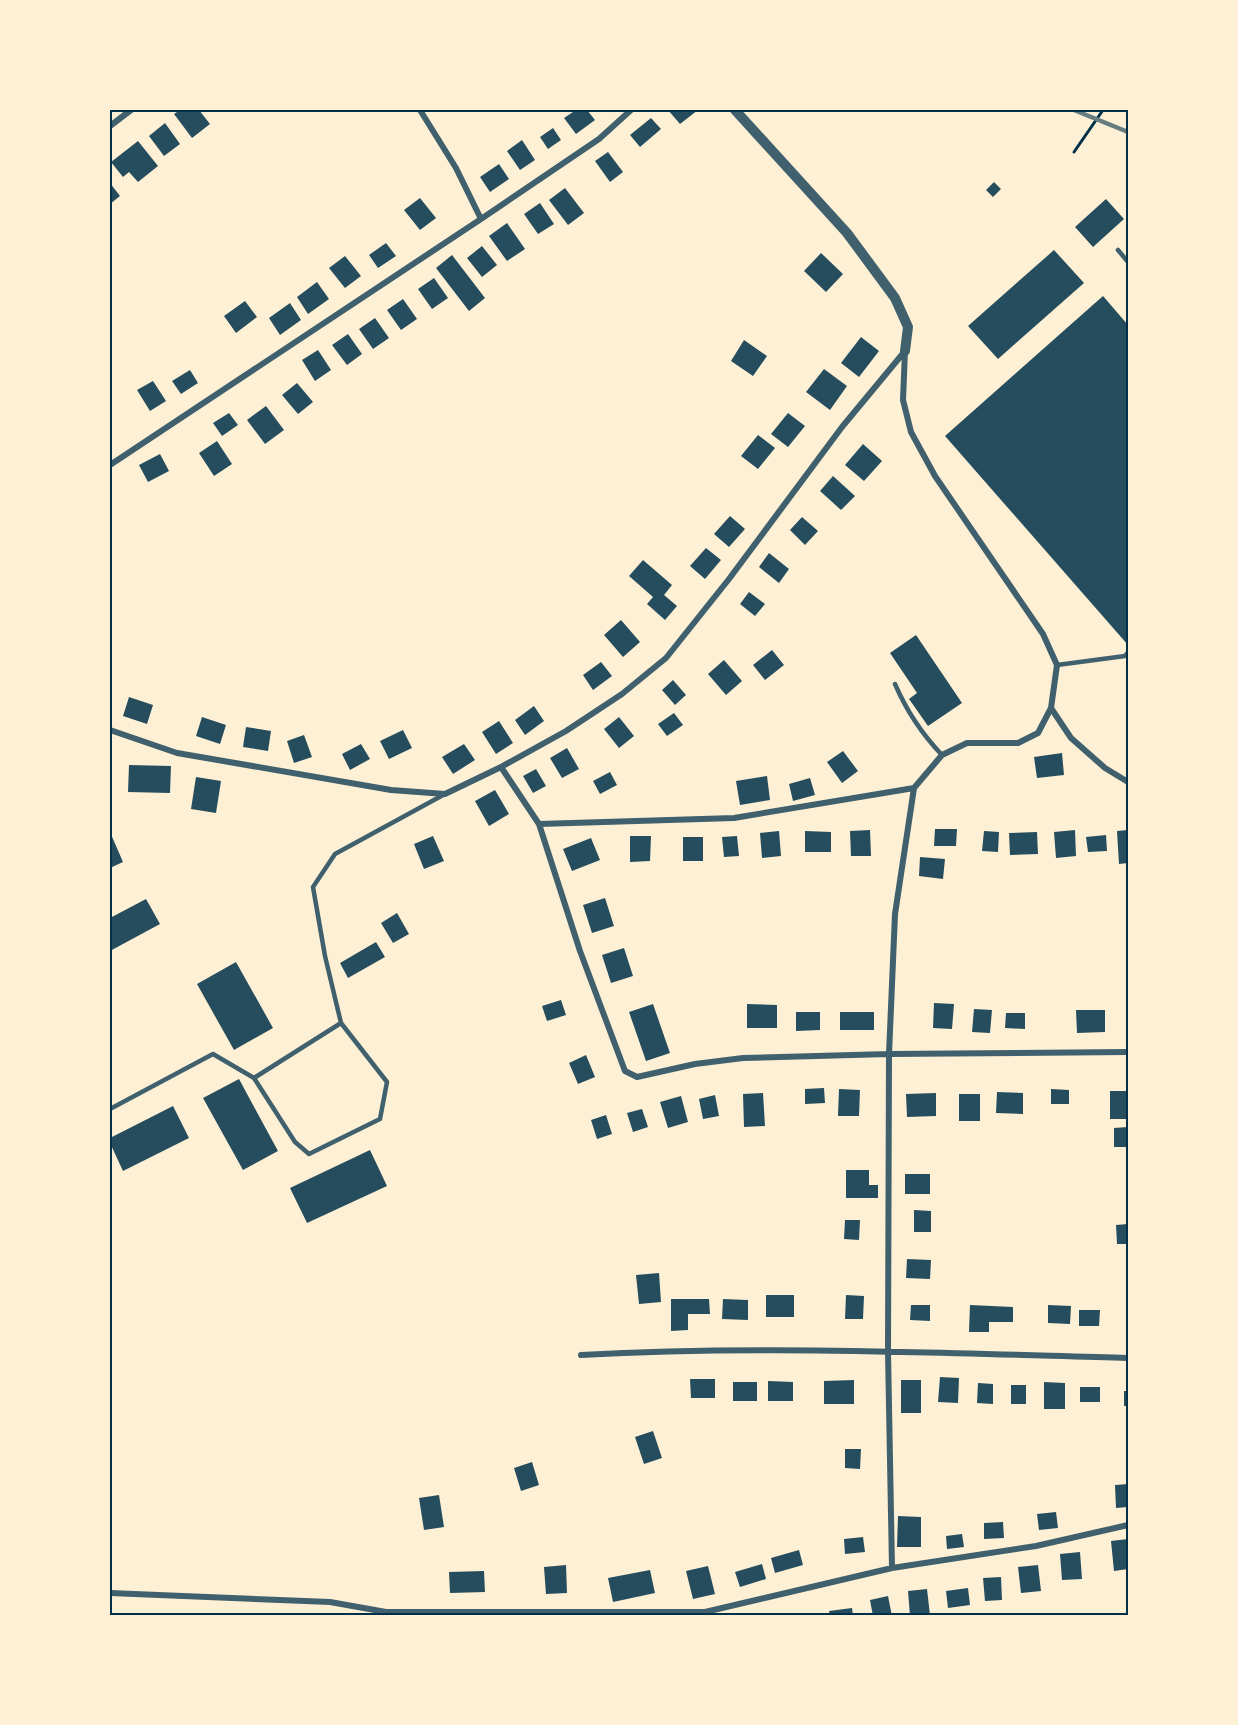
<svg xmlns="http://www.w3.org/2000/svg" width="1238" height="1725" font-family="'Fira Sans Condensed',sans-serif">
<rect width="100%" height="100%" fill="#fdf0d5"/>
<path fill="#264d5e" d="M180,110h19l11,14 -18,14 -18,-24z
M576,110h11l8,10 -19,14 -12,-16z
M668,110h30l-18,14z
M651,118l10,11 -21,18 -10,-12z
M165,123l15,21 -16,12 -15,-20z
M553,128l8,12 -13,9 -8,-12z
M522,140l13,20 -15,10 -13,-19z
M138,141l20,25 -20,16 -9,-10 -6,5 -12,-15z
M608,152l15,20 -13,10 -15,-21z
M499,164l10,15 -19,13 -10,-15z
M994,182l7,7 -8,8 -7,-7z
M110,183l10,13 -10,8z
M565,188l19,25 -16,12 -19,-25z
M420,198l16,20 -16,12 -16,-20z
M1106,199l18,20 -31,28 -18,-20z
M540,203l14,21 -16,10 -14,-20z
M507,223l18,26 -18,12 -18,-25z
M386,243l10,13 -18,12 -9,-13z
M482,246l15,19 -15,12 -15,-19z
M1054,250l30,33 -86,76 -30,-33z
M821,253l22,21 -17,18 -22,-21z
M452,255l33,43 -16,13 -33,-43z
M345,256l16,20 -16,12 -16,-20z
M434,278l14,20 -16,11 -14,-20z
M317,282l12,17 -21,15 -11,-17z
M1103,296l25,29v320l-183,-209z
M403,299l14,20 -16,11 -14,-20z
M245,301l12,16 -21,16 -12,-17z
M290,303l11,17 -21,15 -11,-17z
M375,318l14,20 -16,11 -14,-20z
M348,334l14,20 -15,11 -15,-20z
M861,337l18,14 -20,26 -18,-14z
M744,340l23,16 -14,20 -22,-15z
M318,350l13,20 -16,11 -13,-21z
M824,369l23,17 -17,24 -24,-18z
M190,370l8,13 -17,11 -9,-13z
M153,381l13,20 -16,10 -13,-21z
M297,383l16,19 -15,12 -16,-19z
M266,406l18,24 -19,14 -18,-24z
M229,413l9,12 -16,11 -9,-13z
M788,413l17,13 -17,21 -17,-13z
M758,435l17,13 -17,21 -17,-13z
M217,441l15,23 -18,12 -15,-23z
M863,444l19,17 -18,20 -19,-16z
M160,454l9,17 -21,11 -9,-17z
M833,476l22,20 -14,14 -21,-19z
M730,516l15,13 -16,18 -15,-13z
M802,517l16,14 -13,14 -15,-15z
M706,548l15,12 -16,19 -15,-13z
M769,553l20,16 -10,14 -20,-16z
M643,560l29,25 -8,10 13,11 -12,14 -18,-16 6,-7 -24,-21z
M749,592l16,12 -10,12 -15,-12z
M621,620l19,22 -17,15 -19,-22z
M916,635l46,68 -34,23 -19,-27 8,-6 -27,-40z
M772,650l12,15 -19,15 -12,-15z
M724,660l18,21 -16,14 -18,-21z
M601,662l11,14 -19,14 -10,-15z
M673,680l13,15 -11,10 -13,-15z
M129,697l24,8 -6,19 -24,-8z
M534,706l10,15 -19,14 -10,-15z
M674,713l9,12 -16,11 -9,-12z
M202,717l24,8 -6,19 -24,-8z
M619,717l15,19 -15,12 -15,-19z
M499,721l14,22 -17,11 -14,-22z
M246,727l25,4 -3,20 -25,-4z
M403,730l9,18 -23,11 -9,-18z
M304,735l8,22 -18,6 -7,-22z
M361,744l9,15 -20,11 -8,-16z
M464,744l11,16 -22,14 -11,-17z
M567,748l12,21 -17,9 -12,-20z
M843,751l15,20 -16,12 -15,-21z
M1062,753l2,22 -27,3 -3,-21z
M129,765l42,1 -1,27 -42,-1z
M536,769l10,17 -13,7 -10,-17z
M610,772l7,13 -17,9 -7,-13z
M767,776l3,24 -30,5 -4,-24z
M196,777l25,4 -5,32 -25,-4z
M810,778l5,17 -22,6 -4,-17z
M495,790l14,24 -20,12 -14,-25z
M935,829h22l-1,17h-22z
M870,830l1,26h-20l-1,-25z
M1075,830l1,26 -20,2 -2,-26z
M1128,830v33l-9,1 -2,-33z
M779,831l2,25 -19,2 -2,-25z
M805,831l26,1v20h-26z
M984,831l15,1 -1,20 -16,-1z
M110,832l13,30 -13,6z
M1037,832l1,22 -28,1 -1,-22z
M1106,835l1,16 -19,1 -2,-15z
M433,836l11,25 -20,8 -10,-25z
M630,836h21l-1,25 -20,1z
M737,836l2,20 -15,1 -2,-20z
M683,837h20v24h-20z
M591,838l9,22 -28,11 -9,-22z
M920,857l25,2 -2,20 -24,-3z
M605,898l9,28 -22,7 -9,-28z
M146,899l14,25 -50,27v-33z
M397,913l12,21 -16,9 -12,-20z
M376,942l9,15 -37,21 -8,-15z
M624,948l9,28 -22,7 -9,-28z
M236,962l37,66 -39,22 -37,-66z
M561,1000l5,15 -19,6 -5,-15z
M934,1003l20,1 -2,25 -19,-1z
M653,1004l17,49 -24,8 -17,-49z
M747,1004l30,1v23h-30z
M974,1009l18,1 -2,23 -18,-1z
M1076,1010h29v22l-28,1z
M796,1012h24v18l-24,1z
M840,1012h34v18h-34z
M1006,1013h19v16l-20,-1z
M586,1055l9,22 -17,7 -9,-21z
M239,1079l39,72 -35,19 -40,-72z
M824,1088l1,15 -20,1v-15z
M839,1089l21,1 -1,26h-21z
M1051,1089l18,1v14h-18z
M1110,1091h18v28h-18z
M997,1092l26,1v21l-27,-1z
M763,1093l2,33 -21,1 -1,-33z
M936,1093v23l-29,1 -1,-23z
M959,1094h21v27h-21z
M715,1095l4,21 -16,3 -4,-20z
M681,1096l7,26 -20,6 -8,-26z
M173,1106l16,32 -66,33 -13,-28v-5z
M642,1109l6,18 -15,5 -6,-19z
M606,1115l6,19 -15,5 -6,-19z
M1128,1127v20h-14v-19z
M370,1150l17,36 -80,37 -17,-35z
M846,1170h23v15h9v13h-32z
M905,1174h25v20h-25z
M914,1210l17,1v21h-17z
M845,1220h15l-1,20 -15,-1z
M1128,1224v20h-11l-1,-19z
M907,1259l24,1 -1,19 -24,-1z
M659,1273l2,29 -22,2 -3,-29z
M766,1295h28v22h-28z
M846,1295l18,1 -1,23h-18z
M671,1299h38l1,15h-22v16l-17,1z
M723,1299l25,1v20l-26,-1z
M911,1305h19v16l-20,-1z
M970,1305l43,2v15h-24v10h-20z
M1048,1305l23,1 -1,18 -22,-1z
M1079,1310h21l-1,16h-20z
M940,1377l19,1 -1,25 -20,-1z
M690,1379h25v19h-24z
M854,1380v24h-30v-23z
M901,1380h20v33h-20z
M768,1381l25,1v19h-25z
M733,1382h24v19h-24z
M1044,1382l21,1v26h-21z
M978,1383l15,1v20l-16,-1z
M1011,1385h15v19h-15z
M1080,1387h20v15h-20z
M1124,1391h4v15h-4z
M653,1431l9,27 -18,6 -9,-27z
M845,1449h16l-1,20 -15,-1z
M532,1462l7,23 -18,6 -7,-23z
M1128,1484v23l-12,1 -1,-23z
M439,1495l5,32 -20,3 -5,-32z
M1056,1512l2,16 -19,2 -2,-16z
M898,1516l23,1v30h-24z
M1003,1522l1,16 -20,1v-16z
M962,1534l2,13 -17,2 -1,-13z
M863,1537l2,15 -20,2 -1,-15z
M1128,1539v30l-14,2 -3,-30z
M799,1550l4,15 -28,8 -4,-15z
M1080,1552l2,27 -20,1 -2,-26z
M762,1564l4,15 -26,8 -5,-15z
M566,1565l1,28 -21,1 -2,-27z
M1038,1565l3,26 -20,2 -3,-26z
M708,1566l7,28 -22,5 -7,-28z
M650,1570l5,23 -42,9 -5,-24z
M484,1571l1,21 -35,1 -1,-21z
M1001,1577l1,23 -17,1 -2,-23z
M968,1588l2,17 -22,3 -2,-17z
M927,1589l3,26 -20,1 -2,-25z
M888,1596l4,20h-19l-3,-16z
M852,1608l1,8h-23l-1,-5z"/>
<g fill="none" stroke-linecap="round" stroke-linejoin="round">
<path stroke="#003049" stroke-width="3" d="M1074,152l29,-42"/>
<path stroke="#3f606c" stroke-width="4.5" d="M1118,250l10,12
M1057,665l68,-9 3,-4
M895,684c12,28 26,49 47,71
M341,1023l-87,55 41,64 14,12 71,-35 7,-37 -46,-59 -16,-67 -12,-69 22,-33 110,-60
M110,1109l103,-55 41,24"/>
<path stroke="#3f606c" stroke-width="6" d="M420,110l36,58 25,51
M110,126l21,-16
M905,351l-2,49 8,32 24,44 108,158 14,31 -6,43 20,30 34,30 23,14
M110,465l371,-246 118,-80 32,-29
M110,730l67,23 214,37 54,4 56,-27 65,-36 56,-37 44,-36 63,-79 113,-152 63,-76
M501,767l38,57 195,-6 180,-30
M539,824l41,127 45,120 12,6 58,-13 48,-6 146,-4 239,-2
M581,1355c182,-10 365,-2 547,3
M892,1568l-4,-216 1,-298 6,-140 19,-126 28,-33 25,-12h51l20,-10 13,-25
M110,1593l220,9 56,10h319l187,-44 144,-22 92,-21"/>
<path stroke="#3f606c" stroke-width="10" d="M735,110l112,123 48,65 13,29 -3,24"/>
<path stroke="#657d81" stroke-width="4.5" d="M1074,110l54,22"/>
</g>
<rect width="1238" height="1725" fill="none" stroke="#fdf0d5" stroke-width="222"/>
<rect x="111" y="111" width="1016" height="1503" fill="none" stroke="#003049" stroke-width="2"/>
</svg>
